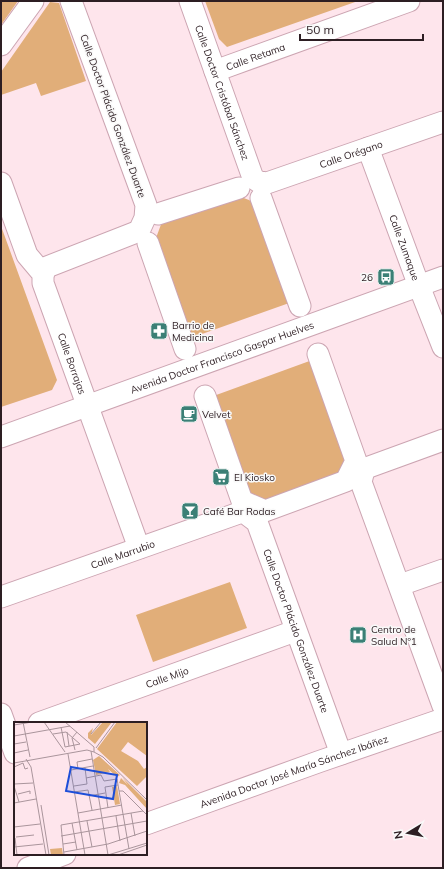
<svg xmlns="http://www.w3.org/2000/svg" width="444" height="869" font-family="Mulish,sans-serif">
<rect width="100%" height="100%" fill="#fee5ec"/>
<path fill="#e1ae79" d="M1,1h17l-17,24z
M205,1h153l-131,46 -8,-8z
M50,2l9,1 27,78 -45,15 -5,-13 -35,12v-23z
M233,194l16,6 8,6 35,96 -104,37 -32,-101 7,-19z
M1,226l56,154 -5,10 -51,17z
M315,359l34,98 -14,24 -72,25 -20,-13 -35,-95z
M230,582l17,46 -94,34 -17,-47z"/>
<g fill="none" stroke-linecap="round" stroke-linejoin="round">
<defs>
<g id="minor">
<path id="s1" d="M190,1l63,177 6,4 8,1 176,-61"/>
<path d="M1,45l32,-44"/>
<path id="s2" d="M215,71l194,-70"/>
<path id="s3" d="M368,148l51,138 24,61"/>
<path id="s4" d="M1,183l26,72 16,19v9l96,265"/>
<path d="M261,198l39,108"/>
<path d="M158,214l81,-26"/>
<path d="M148,243l37,106"/>
<path d="M43,274l4,-7 92,-36 6,-13 1,-13 -75,-204"/>
<path d="M205,396l37,105 23,10 81,-30 10,-20 -38,-107"/>
<path id="s5" d="M1,437l442,-160"/>
<path d="M443,440l-74,27 -5,3 -3,12 82,224"/>
<path d="M400,585l43,-15"/>
<path id="s6" d="M1,597l238,-84h6l12,9 84,232"/>
<path d="M1,714l14,39"/>
<path id="s7" d="M39,723l256,-92"/>
<path id="s8" d="M146,824l172,-62 125,-43"/>
<path d="M28,868l37,-14"/>
</g>
</defs>
<use href="#minor" stroke="#cca5b2" stroke-width="23"/>
<use href="#minor" stroke="#fff" stroke-width="21"/>
</g>
<defs>
<symbol id="bus-square" viewBox="-11 -11 22 22"><rect x="-9" y="-9" width="18" height="18" rx="4" fill="#3b8076" stroke="#f9f9f9"/><path d="M-5-6H5V4H4V6H2V4H-2V6H-4V4H-5ZM-3.5-4V0h7V-4ZM-3.5 1.2v1.5H-2V1.2ZM2 1.2v1.5H3.5V1.2Z" fill="#fff"/></symbol>
<symbol id="pharmacy-square" viewBox="-11 -11 22 22"><rect x="-9" y="-9" width="18" height="18" rx="4" fill="#3b8076" stroke="#f9f9f9"/><path d="M-2-6h4v4h4v4h-4v4h-4v-4h-4v-4h4Z" fill="#fff"/></symbol>
<symbol id="cafe-square" viewBox="-11 -11 22 22"><rect x="-9" y="-9" width="18" height="18" rx="4" fill="#3b8076" stroke="#f9f9f9"/><path d="M-5.5-4.5H6V0H3Q3 3.5 0 3.5H-2.5Q-5.5 3.5-5.5 0ZM3-3.2v2h1.7v-2ZM-6 4.5H4V6H-6Z" fill="#fff"/></symbol>
<symbol id="supermarket-square" viewBox="-11 -11 22 22"><rect x="-9" y="-9" width="18" height="18" rx="4" fill="#3b8076" stroke="#f9f9f9"/><path d="M-6-5.5h2.5l.6 2H6L4.5 2H-2.5L-4.4-4H-6ZM-1.5 3.2a1.3 1.3 0 1 0 .1 0ZM3 3.2a1.3 1.3 0 1 0 .1 0Z" fill="#fff"/></symbol>
<symbol id="bar-square" viewBox="-11 -11 22 22"><rect x="-9" y="-9" width="18" height="18" rx="4" fill="#3b8076" stroke="#f9f9f9"/><path d="M-6-5H6L.8 .8V4.5H3.5V6h-7V4.5H-.8V.8Z" fill="#fff"/></symbol>
<symbol id="hospital-square" viewBox="-11 -11 22 22"><rect x="-9" y="-9" width="18" height="18" rx="4" fill="#3b8076" stroke="#f9f9f9"/><path d="M-5-5h3v3.5h4V-5h3V5h-3V1.5h-4V5h-3Z" fill="#fff"/></symbol>
</defs>
<g fill-rule="evenodd">
<use href="#bus-square" x="376" y="267" width="20" height="20"/>
<use href="#pharmacy-square" x="149" y="321" width="20" height="20"/>
<use href="#cafe-square" x="179" y="404" width="20" height="20"/>
<use href="#supermarket-square" x="211" y="467" width="20" height="20"/>
<use href="#bar-square" x="180" y="501" width="20" height="20"/>
<use href="#hospital-square" x="348" y="625" width="20" height="20"/>
</g>
<g text-anchor="middle" dominant-baseline="central" stroke-width="3" stroke-linejoin="round" paint-order="stroke">
<g font-size="10" fill="#2d1e23" stroke="#f9f9f9">
<text stroke="none"><textPath href="#s2" startOffset="43">Calle Retama</textPath></text>
<text stroke="none"><textPath href="#s1" startOffset="97">Calle Doctor Cristóbal Sánchez</textPath></text>
<text transform="translate(113 116) rotate(70)">Calle Doctor Plácido González Duarte</text>
<text stroke="none"><textPath href="#s1" startOffset="292">Calle Orégano</textPath></text>
<text stroke="none"><textPath href="#s3" startOffset="106">Calle Zumaque</textPath></text>
<text stroke="none"><textPath href="#s5" startOffset="235">Avenida Doctor Francisco Gaspar Huelves</textPath></text>
<text stroke="none"><textPath href="#s4" startOffset="196">Calle Borrajas</textPath></text>
<text stroke="none"><textPath href="#s6" startOffset="129">Calle Marrubio</textPath></text>
<text stroke="none"><textPath href="#s6" startOffset="389">Calle Doctor Plácido González Duarte</textPath></text>
<text stroke="none"><textPath href="#s7" startOffset="136">Calle Mijo</textPath></text>
<text stroke="none"><textPath href="#s8" startOffset="157">Avenida Doctor José María Sánchez Ibáñez</textPath></text>
</g>
<g font-size="10" fill="#2d1e23" stroke="#f9f9f9" text-anchor="start">
<text x="373" y="277" text-anchor="end">26</text>
<text x="172" y="325">Barrio de<tspan x="172" dy="12">Medicina</tspan></text>
<text x="202" y="414">Velvet</text>
<text x="234" y="477">El Kiosko</text>
<text x="203" y="511">Café Bar Rodas</text>
<text x="371" y="629">Centro de<tspan x="371" dy="12">Salud Nº1</tspan></text>
</g>
</g>
<g transform="translate(14 722)">
<rect width="133" height="133" fill="#fee5ec"/>
<path d="M89,0h9l-17,22 -7,-6v-5l5,-5 -2,7zM103,0h30v34l-19,-14 -7,9 17,10 6,8 3,-2v9l-10,10 -40,-37zM85,34l21,19 -3,2 -9,-8 2,3 -14,3 -3,-15zM108,55l25,25v7l-22,-24 -6,-2 2,-5 7,7zM103,64l3,18 -5,1 -3,-18zM48,126l1,7h-12l-1,-6z" fill="#e1ae79"/>
<path fill="none" stroke="#aa959c" stroke-width="1" d="M9,0l7,35M30,0l21,30M51,0l29,25M0,3l18,-3M47,5l4,20M53,10l2,14M39,12l13,-2 14,12M77,12l10,-12M0,14l56,-10M0,22l12,-2M51,25l15,-3M82,26l19,-26M61,28l-3,-12 5,-6M77,29l17,104M80,30l9,5 44,43M0,31l14,-3M54,32l17,101M12,37l5,8 15,88M0,41l73,-13 7,2v-5M0,45l9,-4 2,6 3,-1M64,47l-1,-7 15,-3M57,48l22,-4M72,56l15,-3 3,6 13,-2M103,57l12,70M0,62l19,-1M0,64l5,16M60,64l13,-2 -2,-16M105,69h4l24,24M60,70l14,-2 4,20M4,72l12,-3v3M75,74l16,-3M0,81l22,-4M27,83l8,50M94,86l-3,-21 13,-2M64,91l44,-8M117,91l4,23M102,94l4,25M73,99l5,26M58,101l5,27M0,105l26,-3M47,114l86,-15M2,115l18,-2M1,116l2,17M49,122l13,-2M0,125l29,-3M50,130l44,-8 39,-13M50,133l-3,-30 82,-14M94,133l39,-12M104,133l29,-10"/>
<path fill="#1d4ed8" fill-opacity="0.15" stroke="#1d4ed8" stroke-width="2" d="M57,45l46,8 -4,24 -47,-8z"/>
<rect width="133" height="133" fill="none" stroke="#2d1e23" stroke-width="2"/>
</g>
<rect width="444" height="869" fill="none" stroke="#2d1e23" stroke-width="4"/>
<g transform="translate(408 833) rotate(260)" stroke="#f9f9f9" stroke-width="3" paint-order="stroke">
<path d="M0-3L7 15L0 10L-7 15Z" fill="#2d1e23"/>
<text y="-6" font-size="11" font-weight="bold" text-anchor="middle" fill="#2d1e23">N</text>
</g>
<path d="M300 34v6h123v-6" fill="none" stroke="#2d1e23" stroke-width="2"/>
<text x="306" y="34" font-size="12" fill="#2d1e23" stroke="#f9f9f9" stroke-width="3" paint-order="stroke">50 m</text>
</svg>
